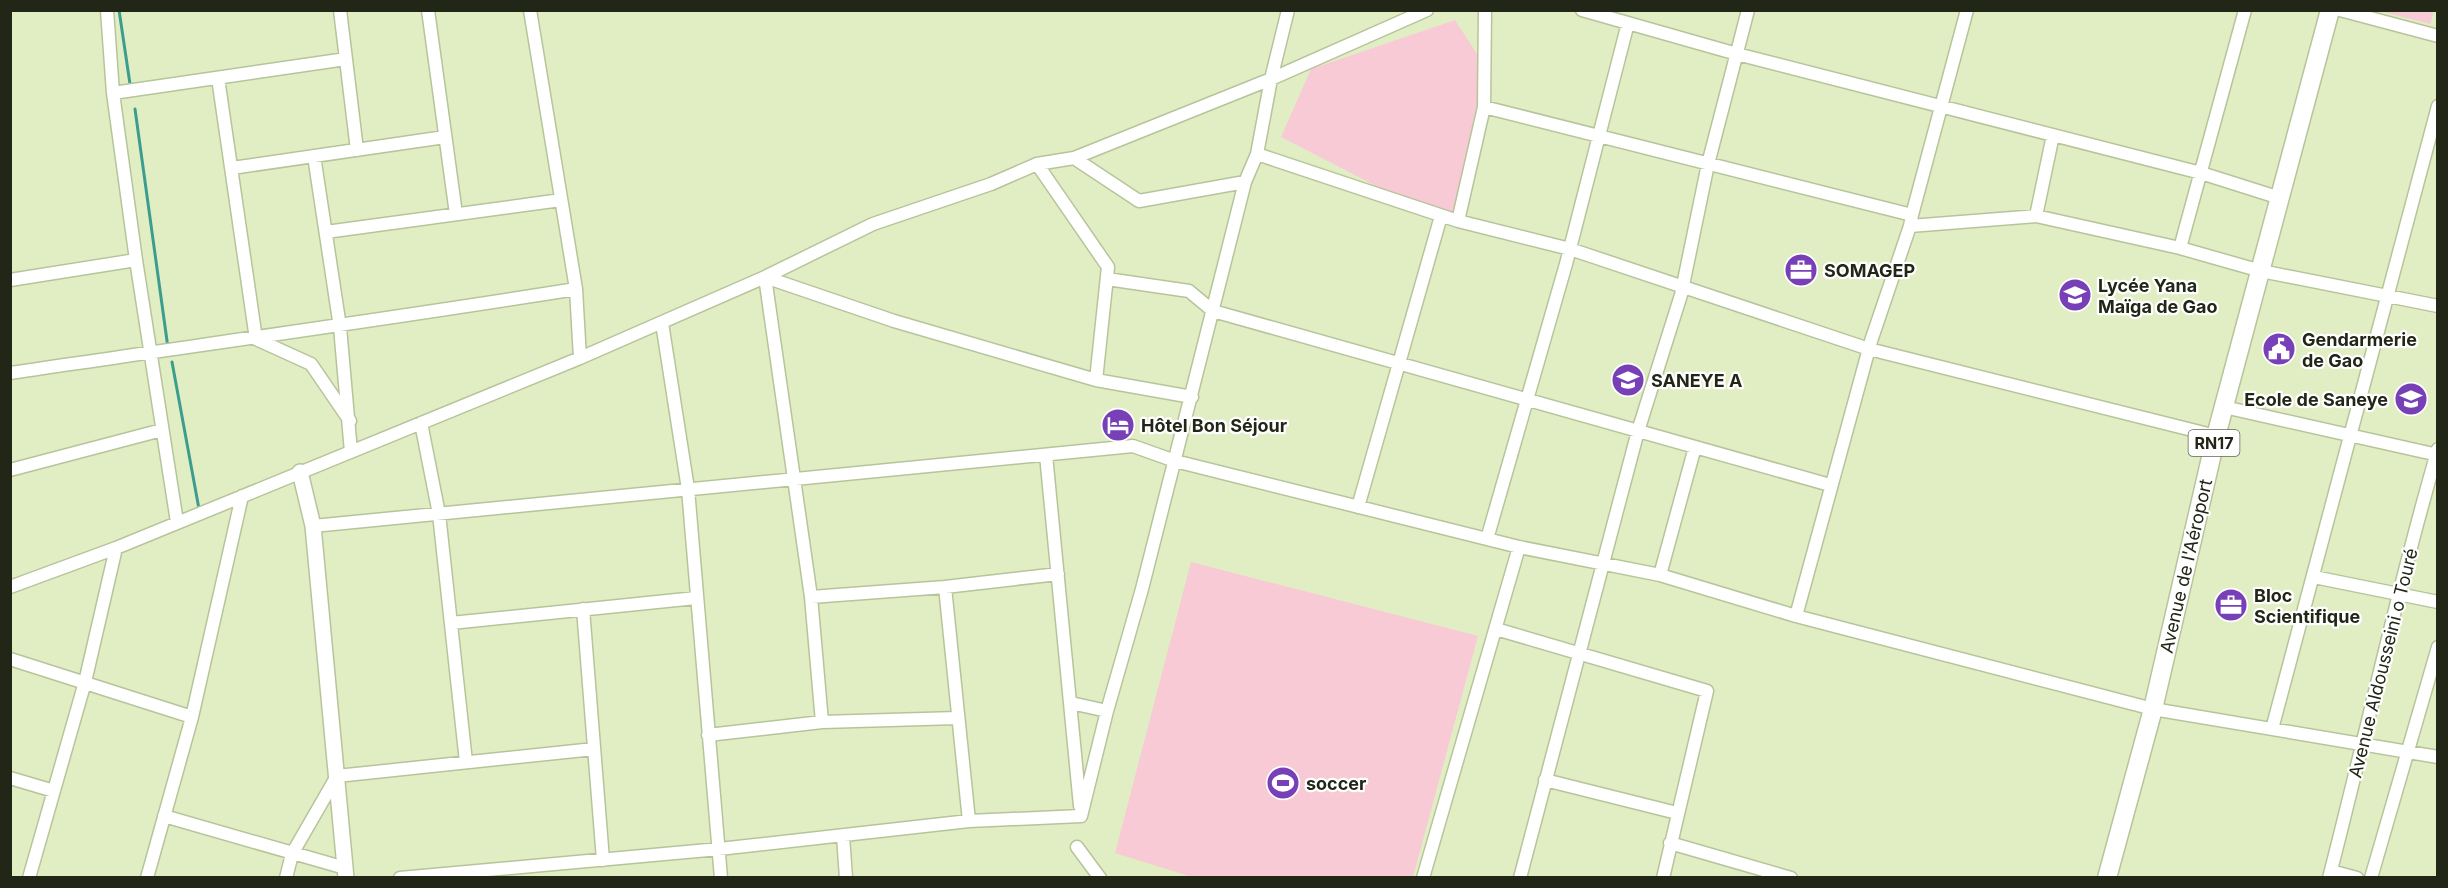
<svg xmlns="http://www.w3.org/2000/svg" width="2448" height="888" font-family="Inter,sans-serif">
<rect width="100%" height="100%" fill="#e1eec4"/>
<path fill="#f7cad5" d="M2380,11h54l-4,13z
M1455,20l22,34v50l-24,109 -71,-24 -101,-52 30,-68z
M1191,562l287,74 -65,241h-221l-77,-24z"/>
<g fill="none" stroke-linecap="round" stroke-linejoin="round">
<path stroke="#3c9d8f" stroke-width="3" d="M119,10l11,74
M135,109l33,239
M172,362l27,147"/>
<defs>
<path id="minor" d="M107,10l6,83 23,167 41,262
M340,10l17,140
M428,10l28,204
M530,10l46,279 4,69
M1582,10l155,44 464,119 79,25
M2340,10l98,26
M218,78l38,261 55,25 39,57
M113,93l233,-34
M1484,107l428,108 -2,11
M1257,154l201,67 112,28 299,100 347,87
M314,156l26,171 11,125
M1074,158l65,43 106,-19
M1037,164l71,103 -12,113
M232,168l213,-31
M1912,215l55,-205
M2036,216l17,-81
M1458,221l26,-114 1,-97
M326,232l235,-32
M2180,248l65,-238
M1107,279l82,12 24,20 617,174
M10,280l126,-20
M662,323l26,166 33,389
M10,373c189,-28 378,-54 566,-84
M2224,407l214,48
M421,423l18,91 27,248
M1046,455l34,351
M10,470l152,-40
M1358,507l83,-291
M313,526l820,-80 42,15 344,86 141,28 136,41 357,93 285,48
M1487,539l79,-275 62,-241
M1660,575l35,-128
M2314,577l124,25
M10,587l106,-39 464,-190 185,-81 108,-53 118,-40 46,-20 37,-6 197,-79 156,-69
M945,587l24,234
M811,597l134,-10 113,-13
M583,609l20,251
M1796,616l75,-275 39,-115 126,-10 144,32 81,23 177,35
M451,623l245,-25
M1496,629l211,62 -44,187
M10,659l182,58
M1071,703l36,8
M822,722l-11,-125 -46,-320 129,44 202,59 96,17
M2272,729l166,-623
M708,735l114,-13 135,-4
M10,778l44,13
M1545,780l132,33
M164,816l181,52
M1081,816l26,-105 35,-122 103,-407 12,-28 14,-75 17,-69
M843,836l3,42
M1670,843l121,35
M1077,847l23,31
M2331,871l26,7
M29,878l56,-196 31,-134
M147,878l45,-161 50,-221
M286,878l6,-24 45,-78 257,-27
M400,878l319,-29 250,-28 112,-5
M1423,878l96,-331
M1520,878l118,-447 43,-136 27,-131 40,-154
M2329,878c37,-143 68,-288 109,-429
M2371,878l67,-231"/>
<path id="tertiary" d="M300,472l13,54 33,352"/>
<path id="primary" d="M2107,878l46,-169 63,-273 114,-426"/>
</defs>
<use href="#minor" stroke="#b7c49b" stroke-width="15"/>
<use href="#tertiary" stroke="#b7c49b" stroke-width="18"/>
<use href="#primary" stroke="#b7c49b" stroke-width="21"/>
<use href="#minor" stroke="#fff" stroke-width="12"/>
<use href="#tertiary" stroke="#fff" stroke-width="15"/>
<use href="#primary" stroke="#fff" stroke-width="18"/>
</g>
<defs>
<symbol id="office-disc" viewBox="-11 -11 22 22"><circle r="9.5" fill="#7840b7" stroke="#fff"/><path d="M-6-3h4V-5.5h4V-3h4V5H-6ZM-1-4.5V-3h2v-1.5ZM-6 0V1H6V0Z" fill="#fff"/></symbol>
<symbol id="school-disc" viewBox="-11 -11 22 22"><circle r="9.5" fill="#7840b7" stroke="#fff"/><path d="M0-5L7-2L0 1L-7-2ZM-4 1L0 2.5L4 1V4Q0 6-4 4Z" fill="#fff"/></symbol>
<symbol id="civic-disc" viewBox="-11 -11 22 22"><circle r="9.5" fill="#7840b7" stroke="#fff"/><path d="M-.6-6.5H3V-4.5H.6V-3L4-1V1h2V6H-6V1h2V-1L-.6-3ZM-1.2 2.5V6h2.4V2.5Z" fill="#fff"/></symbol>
<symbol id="hotel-disc" viewBox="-11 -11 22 22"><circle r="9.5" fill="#7840b7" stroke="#fff"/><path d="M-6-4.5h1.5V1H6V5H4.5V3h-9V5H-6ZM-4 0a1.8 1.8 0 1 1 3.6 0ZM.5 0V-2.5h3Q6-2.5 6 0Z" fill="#fff"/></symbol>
<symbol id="stadium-disc" viewBox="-11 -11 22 22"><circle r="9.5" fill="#7840b7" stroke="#fff"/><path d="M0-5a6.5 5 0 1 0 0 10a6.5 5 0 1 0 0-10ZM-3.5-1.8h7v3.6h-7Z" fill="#fff"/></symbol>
</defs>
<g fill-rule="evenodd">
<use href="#office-disc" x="1782" y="251" width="38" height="38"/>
<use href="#school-disc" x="2056" y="276" width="38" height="38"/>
<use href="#civic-disc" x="2260" y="330" width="38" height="38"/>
<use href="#school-disc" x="1609" y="361" width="38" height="38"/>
<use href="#school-disc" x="2392" y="380" width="38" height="38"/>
<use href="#hotel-disc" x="1099" y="406" width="38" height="38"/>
<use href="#office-disc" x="2212" y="586" width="38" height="38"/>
<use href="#stadium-disc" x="1264" y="764" width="38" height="38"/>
</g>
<g text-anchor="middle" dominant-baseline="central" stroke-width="4.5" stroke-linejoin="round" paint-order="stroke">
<rect fill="#fff" stroke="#64675c" stroke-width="1.5" x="2188.5" y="430" width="51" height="26" rx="4.5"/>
<g font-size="16" font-weight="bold" fill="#212616">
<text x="2214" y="443">RN17</text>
</g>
<g font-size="18" font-weight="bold" fill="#212616" stroke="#fff" text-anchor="start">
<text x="1824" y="270">SOMAGEP</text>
<text x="2098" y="285">Lycée Yana<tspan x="2098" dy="21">Maïga de Gao</tspan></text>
<text x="2302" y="339">Gendarmerie<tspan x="2302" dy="21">de Gao</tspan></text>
<text x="1651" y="380">SANEYE A</text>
<text x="2388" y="399" text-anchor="end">Ecole de Saneye</text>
<text x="1141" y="425">Hôtel Bon Séjour</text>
<text x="2254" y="595">Bloc<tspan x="2254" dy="21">Scientifique</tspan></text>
<text x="1306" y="783">soccer</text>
</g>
<g font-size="18" fill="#212616" stroke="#fff">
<text transform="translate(2186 566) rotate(-77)">Avenue de l'Aéroport</text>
<text transform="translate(2383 663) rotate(-76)">Avenue Aldousseini o Touré</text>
</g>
</g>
<rect width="2448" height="888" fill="none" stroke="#212616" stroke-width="24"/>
</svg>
